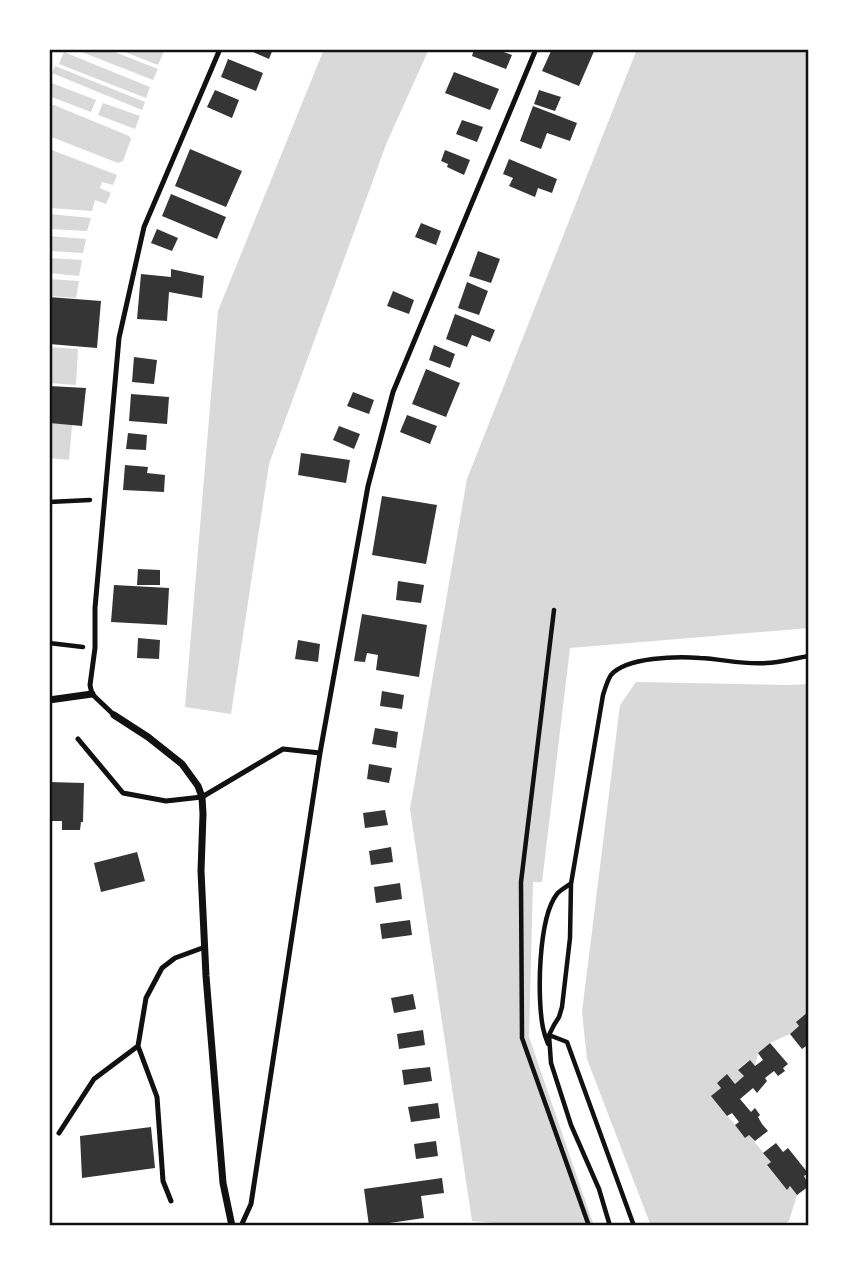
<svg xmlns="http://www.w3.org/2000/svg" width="858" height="1275" font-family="Rubik,sans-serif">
<rect width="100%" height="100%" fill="#fff"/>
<path fill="#d9d9d9" d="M74,49h33l51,20 -5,11z
M117,49h48l-7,16z
M324,49h105l-42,93 -118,322 -38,250 -46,-7 33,-396z
M637,49h172v579l-239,20 -28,234h-9l-4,155 65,189h-88v-2l-34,-3 -62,-412 57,-330z
M64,52l86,35 -4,11 -87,-34z
M55,66l90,36 -3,8 -90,-37z
M49,82l47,18 -5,12 -42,-16z
M103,103l37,13 -5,13 -37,-14z
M54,105l75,31 2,3 -8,22 -5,2 -69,-27v-30z
M49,149l68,26 -4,10 -11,-3 -2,6 11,5 -5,11 -11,-4 -3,11 -43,-3z
M49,214l42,4 -4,13 -38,-2z
M49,236l37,3 -3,14 -34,-2z
M49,258l33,2 -3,16 -30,-3z
M49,279l30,2 -3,17 -27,-2z
M49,347l29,2 -2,36 -27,-2z
M49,423l23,2 -3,35 -20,-2z
M636,682l152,3 21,-1v327l-12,10 2,5 -9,8 -20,9 -12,10 -3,13 -6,-6 -11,9 6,7 -9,8 -8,-10 -10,9 4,5 -8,10 32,39 4,-2 22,27 -4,4 19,23 4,-3 7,9 -8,26 -8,5h-130l-64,-167 -5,-47 38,-307z"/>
<path fill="#353535" d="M246,49h27l-4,10z
M474,49h21l17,6 -6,14 -34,-13z
M552,49h43l-16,37 -37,-15z
M228,59l35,14 -7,18 -35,-14z
M454,72l45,17 -9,21 -45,-17z
M215,90l24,10 -7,18 -25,-11z
M539,90l22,7 -6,14 -21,-7z
M533,106l44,17 -7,18 -23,-8 -6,16 -21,-8z
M462,120l21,7 -6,15 -21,-8z
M190,149l52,22 -16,36 -51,-21z
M445,150l25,10 -6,15 -17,-8 1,-3 -7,-3z
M509,159l48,20 -5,14 -14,-5 -3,9 -26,-11 4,-8 -10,-4z
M171,194l55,23 -9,22 -55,-23z
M421,223l20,8 -5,14 -21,-8z
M157,229l21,9 -6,13 -21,-8z
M478,251l22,8 -9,24 -22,-7z
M171,269l33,7 -2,22 -33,-6 -2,29 -30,-2 4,-45 30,3z
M467,282l21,9 -9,24 -21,-7z
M393,291l21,9 -5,14 -22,-8z
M49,297l52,4 -4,47 -48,-4z
M455,314l40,16 -5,12 -18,-7 -5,12 -21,-8z
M434,345l21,9 -5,14 -21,-8z
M134,357l23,3 -3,24 -22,-2z
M426,369l34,14 -14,34 -34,-13z
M49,386l37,2 -4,38 -33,-3z
M353,392l21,8 -5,14 -22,-8z
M131,394l38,3 -2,27 -38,-3z
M407,415l30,11 -7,18 -30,-12z
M339,426l21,8 -6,15 -21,-9z
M128,433l19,2 -1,15 -20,-1z
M301,453l49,7 -4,23 -48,-8z
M125,465l23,2 -1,6 18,2 -1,17 -41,-2z
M382,496l55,9 -11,59 -54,-9z
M138,569l22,1v15h-23z
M398,581l26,4 -3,18 -25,-3z
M114,585l55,3 -2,37 -56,-3z
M362,614l65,11 -8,52 -43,-7 2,-15 -11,-2 -2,9 -11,-1z
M138,638l22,2 -1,19 -22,-1z
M298,640l22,4 -2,18 -23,-3z
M382,691l22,4 -2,14 -22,-3z
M375,728l23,4 -2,16 -24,-4z
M369,764l23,4 -3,15 -22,-4z
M49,782l35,1 -1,39h-2l-1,8h-18v-9h-13z
M385,810l3,15 -23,3 -2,-15z
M391,847l2,15 -22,3 -2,-14z
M137,852l8,29 -44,11 -7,-29z
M400,883l2,16 -26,4 -2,-16z
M410,920l2,15 -30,4 -2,-15z
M413,994l3,15 -22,4 -3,-15z
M809,1011v33l-7,5 -12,-15 9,-8 -3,-4z
M423,1030l2,15 -26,4 -2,-15z
M770,1043l18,21 -5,4 2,3 -7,5 -4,-5 -9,7 2,3 -10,12 -4,-5 -13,11 11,13 4,-4 5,7 -2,2 4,7 6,7 -13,10 -6,-6 -4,3 -10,-13 4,-3 -7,-9 -5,3 -16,-20 10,-8 -4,-5 10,-9 8,10 9,-8 -6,-6 12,-10 5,6 8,-6 -5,-7z
M430,1067l2,14 -28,4 -2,-15z
M438,1103l2,15 -29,4 -3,-15z
M151,1127l4,41 -73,10 -2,-42z
M436,1141l2,15 -22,3 -2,-15z
M776,1143l7,9 5,-4 20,25 -4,3 5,10 -12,9 -7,-9 -3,4 -20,-25 4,-3 -8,-9z
M442,1178l2,15 -23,3 3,22 -55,8 -5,-37z"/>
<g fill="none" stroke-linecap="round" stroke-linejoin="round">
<path stroke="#111" stroke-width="4.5" d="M49,502l41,-2
M554,610l-33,272 1,156 67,188
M49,643l34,4
M549,1035l18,7 67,184
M548,1044c-2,-5 -4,-11 -5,-16 -6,-29 -5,-110 14,-134 3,-4 9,-7 13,-10
M610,1226l-11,-37 -28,-64 -20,-62 -2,-28 5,-10 5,-8 3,-10 8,-69 1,-54 32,-189c2,-6 4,-14 8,-20 15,-18 67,-19 89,-17 22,1 44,7 66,5 14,0 29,-5 43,-7"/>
<path stroke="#111" stroke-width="5" d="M114,715l-22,-21 -2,-9 5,-37v-40l24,-270 25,-111 76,-178
M78,739l45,54 43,8 36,-4 81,-48 37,4
M59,1133l35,-54 44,-33
M171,1201l-8,-20 -6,-84 -19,-51 8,-48 16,-30 13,-10 30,-11
M241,1226l10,-22 69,-451 48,-267 25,-94 143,-343"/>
<path stroke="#111" stroke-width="7" d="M49,700l43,-6
M114,715l34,22 34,27 16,22 4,11 1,17 -2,57 5,105 17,207 9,43"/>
</g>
<rect width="858" height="1275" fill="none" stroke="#ffffff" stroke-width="102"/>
<rect x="51" y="51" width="756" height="1173" fill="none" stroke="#111" stroke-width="2.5"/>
</svg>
